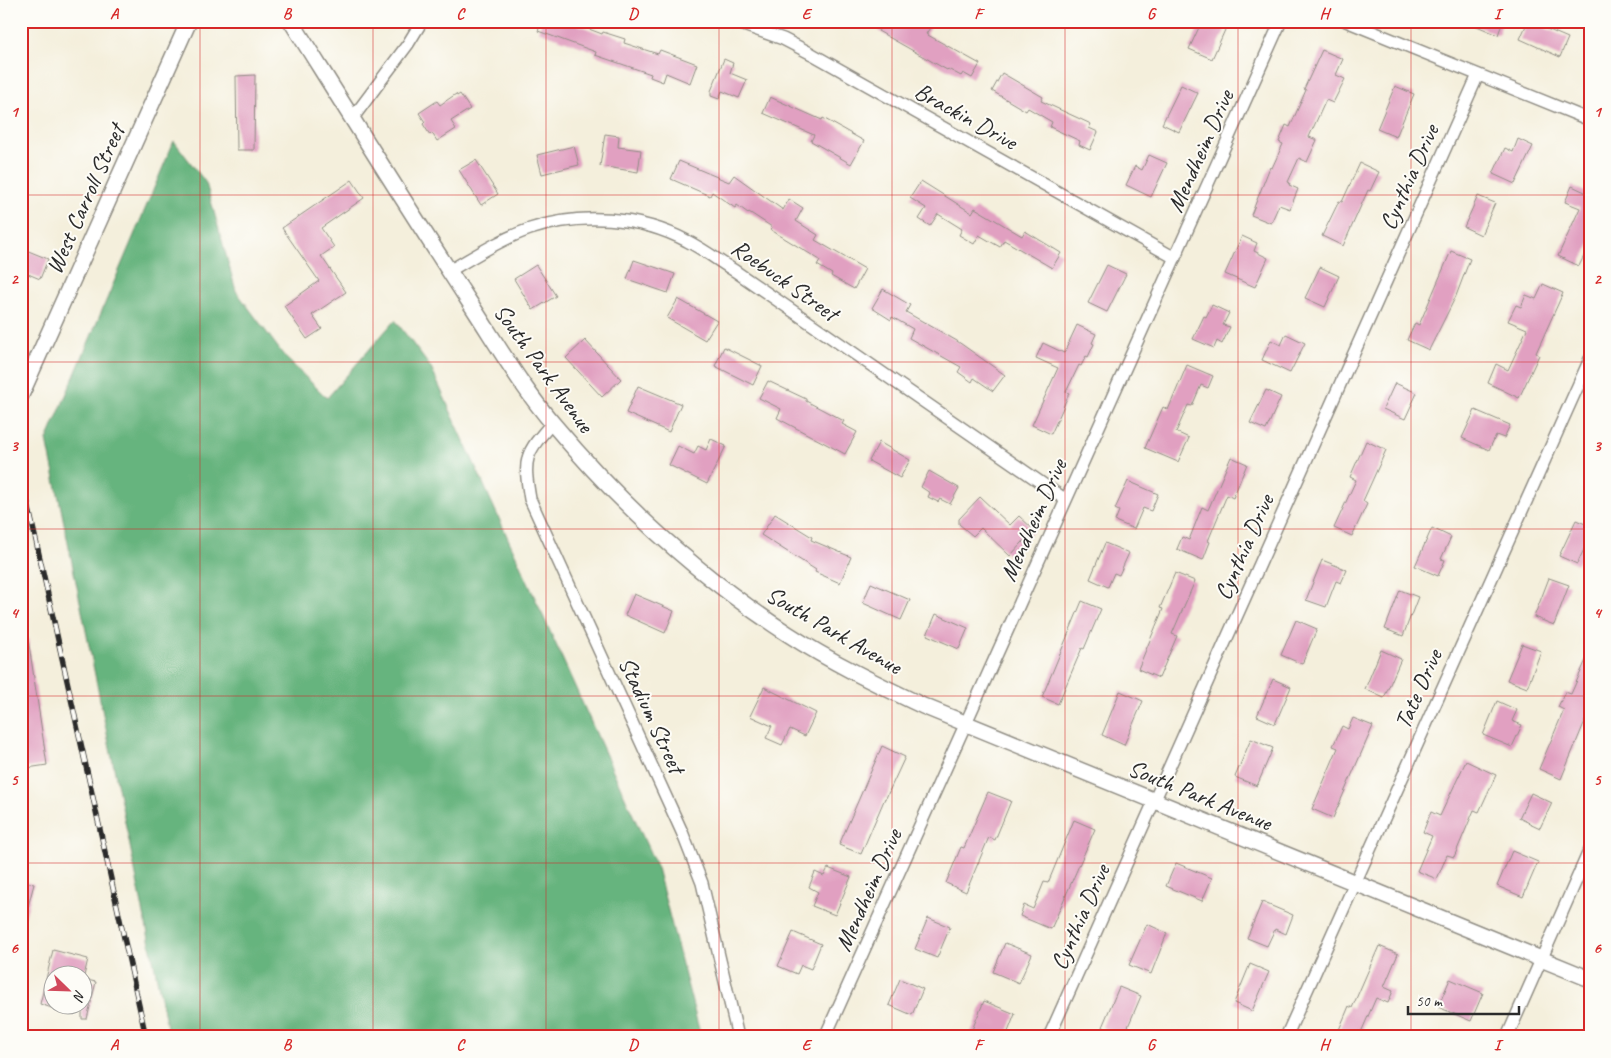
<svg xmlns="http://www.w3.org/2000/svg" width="1611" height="1058" font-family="Caveat,sans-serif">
<rect width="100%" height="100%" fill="#fdfcf7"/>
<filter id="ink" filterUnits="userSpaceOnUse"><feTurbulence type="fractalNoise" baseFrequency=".02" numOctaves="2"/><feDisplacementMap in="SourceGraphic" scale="10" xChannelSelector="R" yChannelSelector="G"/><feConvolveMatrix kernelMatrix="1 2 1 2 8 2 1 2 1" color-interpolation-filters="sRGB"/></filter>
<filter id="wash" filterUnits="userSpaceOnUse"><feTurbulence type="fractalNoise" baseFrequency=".0096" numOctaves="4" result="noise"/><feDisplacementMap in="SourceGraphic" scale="20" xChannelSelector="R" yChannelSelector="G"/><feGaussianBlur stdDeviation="1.12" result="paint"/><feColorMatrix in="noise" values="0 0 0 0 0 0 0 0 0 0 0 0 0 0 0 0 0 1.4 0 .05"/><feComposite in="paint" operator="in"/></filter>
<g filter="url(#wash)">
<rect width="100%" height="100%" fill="#f4efdc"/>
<path fill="#66b47e" stroke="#487054" d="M174,141l32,42 30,108 49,66 42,41 68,-78 36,48 226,500 44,169h-532l-122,-597z"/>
<g id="blocks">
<path fill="#e1a0c1" d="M542,21h26l34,13 1,-2 22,7 -1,4 34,11 2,-4 37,14 -7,19 -24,-10 -3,9 -13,-5 1,-3 -56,-19 1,-3 -58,-21z
M884,21h19l9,5 3,-5h7l9,5 -5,8 54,30 -8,14 -9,-5 -2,3 -13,-7 -1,1 -69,-39z
M1202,21h27l-17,38 -23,-10z
M1465,21h38l-5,14z
M1528,21l40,17 -8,19 -40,-18z
M1322,50l21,9 -7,16 9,4 -12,24 -7,-3 -17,37 8,3 -10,22 -8,-4 -11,24 2,1 -1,2 9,4 -8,20 -11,-4 -8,18 -20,-8 19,-48 2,1 11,-24 -4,-2 7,-17 4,2 16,-37 -2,-1z
M724,59l9,4 -3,10 17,7 -8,18 -17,-7 -3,8 -8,-3v-5z
M1002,73l41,24 -2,4 50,23 -2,4 9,4 -8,18 -11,-5 1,-4 -30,-14 2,-5 -24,-14 -2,3 -34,-20z
M255,75l-1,75h-17l-1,-74z
M1181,85l17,8 -19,39 -17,-8z
M1395,86l19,8 -18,43 -19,-8z
M456,94l1,2 3,-2 10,15 -19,12 5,8 -19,12 -5,-8 -2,2 -7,-11 2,-2 -6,-9 18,-12 3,4z
M770,97l52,23 1,-2 41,23 -13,23 -40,-23 3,-6 -51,-22z
M605,134l14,2 -1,11 23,3 -3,22 -38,-6z
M1518,139l15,7 -18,38 -22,-10 12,-26 8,4z
M574,146l5,19 -37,9 -5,-19z
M1149,155l18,8 -16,34 -25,-12 9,-19 7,4z
M476,160l22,34 -17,11 -22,-35z
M679,161l50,21 5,-7 49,35 6,-11 14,9 -7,13 22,14 -3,5 50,29 -11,20 -23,-13 1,-2 -15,-9 3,-5 -49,-30 1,-3 -23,-15 -1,1 -11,-8 -2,3 -23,-16 -2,4 -39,-17z
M1360,163l19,9 -9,19 -2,-1 -25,56 -21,-10 17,-35 3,1z
M352,180l12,18 -43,30 13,19 -13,9 25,36 -34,23 10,14 -15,10 -23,-33 35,-25 -37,-53z
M921,181l51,32 3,-5 47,28 3,-5 36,22 -9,15 -48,-28 -4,7 -21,-12 -5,9 -15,-9 3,-6 -24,-15 -8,12 -11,-7 7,-11 -16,-10z
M1572,186l15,7 3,-5v56l-11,22 -21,-10 22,-48 -15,-6z
M1478,196l17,7 -14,32 -17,-8z
M1242,236l15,7 -3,8 14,7 -13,29 -30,-13z
M26,250l22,9 -8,20 -19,-8v-9z
M1451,251l19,8 -14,37 -27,54 -22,-10 8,-17 4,2z
M634,260l41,14 -7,19 -41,-14z
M536,265l20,31 -23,14 -19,-31z
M1107,265l19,9 -19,38 -19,-9z
M1320,267l19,9 -14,31 -20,-9z
M1543,284l20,9 -27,60 3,2 -20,43 -31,-15 8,-19 12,6 19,-41 -19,-8 8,-16 5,2 5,-12 10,4z
M883,289l27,16 -4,7 51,29 48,34 -12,16 -19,-13 -2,4 -14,-10 3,-5 -52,-29 4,-9 -21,-12 -1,3 -19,-12z
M678,299l39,22 -12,19 -38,-22z
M1212,305l17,8 -6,12 7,2 -8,17 -5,-3 -3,7 -21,-9 11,-23 2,1z
M1077,325l19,9 -4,9 2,1 -6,13 -2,-1 -5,10 -2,-1 -13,27 3,1 -7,17 -11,24 -19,-9 26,-57 -22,-10 7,-15 21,10z
M1286,334l19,9 -15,30 -28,-13 9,-20 10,5z
M585,340l36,39 -19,18 -36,-39z
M724,347l38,19 -9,19 -38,-19z
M1187,365l26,11 -5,12 -7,-3 -9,21 -4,-1 -12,27 13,6 -11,24 -33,-14 18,-41 5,3z
M768,381l38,18v2l38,20 -2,3 15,8 -12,22 -68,-36 4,-9 -22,-11z
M1395,383l22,10 -12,26 -22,-10z
M638,386l43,18 -12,28 -43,-19z
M1266,390l15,7 -15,33 -16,-7z
M1475,410l35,15 -6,13 -8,-3 -7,15 -27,-12z
M711,439l15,7 -19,38 -38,-19 9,-19 16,8 4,-8 8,4z
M1366,441l20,9 -23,51 4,3 -15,32 -18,-8 22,-48 -6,-3z
M879,442l31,18 -10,18 -31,-17z
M1231,457l16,7 -14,34 -6,-3 -19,46 2,1 -7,18 -26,-11 5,-12 7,3 13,-33 6,3z
M929,471l30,17 -9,16 -10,-5 -2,3 -10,-5 2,-4 -9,-6z
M1128,481l30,13 -7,17 -8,-3 -9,21 -19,-8 4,-10 -4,-2z
M980,497l30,28 9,-9 15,14 -24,26 -29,-28 -8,8 -14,-12v-5z
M775,514l37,23 -1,3 40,17 -11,26 -25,-11 1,-2 -55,-35z
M1576,520l14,6v11l-13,27 -18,-8z
M1432,528l19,9 -10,22 4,1 -7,16 -23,-10z
M1105,543l24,10 -10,22 -5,-2 -6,14 -18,-8z
M1322,560l25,10 -6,13 -5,-2 -10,26 -20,-7z
M1175,573l20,8 -23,53 5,2 -18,42 -21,-9 25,-60 -3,-1z
M1549,578l20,7 -15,40 -20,-8z
M871,583l39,17 -9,20 -38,-17z
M1400,590l18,7 -15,39 -18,-7z
M634,594l40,17 -9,22 -40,-18z
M1082,601l19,8 -17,40 -2,-1 -24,56 -16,-7z
M936,614l32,14 -9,21 -32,-14z
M1296,620l21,9 -15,35 -21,-9z
M28,638l19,127 -26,4v-130z
M1522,644l19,7 -14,37 -20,-8z
M1381,650l20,9 -17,39 -19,-9z
M1590,651v58l-29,70 -22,-10 25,-59 -6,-3 7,-15 6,2z
M1273,679l18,8 -16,37 -18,-8z
M764,687l52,26 -11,23 -15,-7 -8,16 -16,-7 6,-12 -22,-10z
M1120,691l23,10 -19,44 -22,-10z
M1497,701l20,9 -5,11 10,4 -10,22 -29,-12z
M1353,718l20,8 -40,92 -21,-9 26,-61 -5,-2 9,-20 6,3z
M1251,739l22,9 -16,38 -22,-9z
M882,746l23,11 -19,41h-1l-24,56 -22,-9z
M1466,761l30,14 -17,37 -5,-2 -20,47 -7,-2 -10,24 -20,-8 15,-35 -9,-4 8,-20 9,4z
M988,792l23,9 -16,39 -6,-3 -23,55 -20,-9 15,-36 3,1z
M1531,793l21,10 -12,25 -21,-10z
M1074,820l21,9 -44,100 -31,-13 4,-11 9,4 11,-27 4,1z
M1512,851l26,11 -15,35 -26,-11z
M1176,863l36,15 -10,23 -36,-15z
M828,868l23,9 -16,38 -23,-9 6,-14 -9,-5 6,-15 9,4z
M21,881l13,3 -9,34h-4z
M1262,902l31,13 -7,19 -11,-5 -8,17 -20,-8z
M928,918l22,9 -13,31 -22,-9z
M1147,924l20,9 -16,41 -22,-9z
M793,932l28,12 -10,25 -10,-4 -4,9 -19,-8z
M1005,943l27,11 -13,29 -26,-11z
M1379,946l19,8 -14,33 9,4 -5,12 -12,-5 -17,39h-23l13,-31 3,2z
M53,950l35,9 -4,17h-32v32l-12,-4z
M1250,964l19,8 -17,39 -18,-8z
M82,979l14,3 -9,37h-5z
M900,979l23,10 -11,26 -23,-10z
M1450,979l33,14 -12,28 -33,-14z
M1119,987l22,9 -17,40 -22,-9z
M984,1001l31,13 -9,23h-37z"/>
</g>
</g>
<g filter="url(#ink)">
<use href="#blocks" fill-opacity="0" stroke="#908d84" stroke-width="1"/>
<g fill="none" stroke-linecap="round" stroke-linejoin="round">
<defs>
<path id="minor" d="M732,21l51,18 29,15 363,204
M1346,21l244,99
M352,119l56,-75 14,-23
M449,271c26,-15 52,-32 81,-42 50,-17 110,-13 157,12 16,8 32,20 48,30l331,229
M552,423c-27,31 -29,35 -22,76l152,333 20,51 36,154
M825,1037l456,-1016
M1049,1037l429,-962
M1286,1037l304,-678
M1507,1037l83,-188"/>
<path id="tertiary" d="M291,21c59,94 118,189 179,282 27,41 52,85 84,122 67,80 146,152 234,209 43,28 89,50 135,72l667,273
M21,395l168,-374"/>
</defs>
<use href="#minor" stroke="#908d84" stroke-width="14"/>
<use href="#tertiary" stroke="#908d84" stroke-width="18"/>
<use href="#minor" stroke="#fff" stroke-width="11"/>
<use href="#tertiary" stroke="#fff" stroke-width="15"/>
<defs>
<path id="rail" d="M21,473l125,564"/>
</defs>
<use href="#rail" stroke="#2b2b2b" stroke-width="5.5"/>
<use href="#rail" stroke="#fdfcf7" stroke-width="4" stroke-dasharray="11" stroke-linecap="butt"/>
</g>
</g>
<path fill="none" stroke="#d62828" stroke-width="1" stroke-opacity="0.55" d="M200,21v1016M373,21v1016M546,21v1016M719,21v1016M892,21v1016M1065,21v1016M1238,21v1016M1411,21v1016M21,195h1569M21,362h1569M21,529h1569M21,696h1569M21,863h1569"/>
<g text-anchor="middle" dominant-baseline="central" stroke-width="4" stroke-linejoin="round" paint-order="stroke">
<g font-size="24" fill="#2b2b2b" stroke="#fdfcf7">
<text transform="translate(966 116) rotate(29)">Brackin Drive</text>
<text transform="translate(1200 151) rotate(-66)">Mendheim Drive</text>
<text transform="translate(1409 177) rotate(-66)">Cynthia Drive</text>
<text transform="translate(85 199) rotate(-66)">West Carroll Street</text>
<text transform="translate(785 280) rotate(35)">Roebuck Street</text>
<text transform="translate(544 368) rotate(54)">South Park Avenue</text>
<text transform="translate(1033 520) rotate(-66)">Mendheim Drive</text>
<text transform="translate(1244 547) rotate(-66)">Cynthia Drive</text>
<text transform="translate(834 630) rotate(30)">South Park Avenue</text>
<text transform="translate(1418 689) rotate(-66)">Tate Drive</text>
<text transform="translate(652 715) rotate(65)">Stadium Street</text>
<text transform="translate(1200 795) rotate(22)">South Park Avenue</text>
<text transform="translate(868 890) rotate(-66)">Mendheim Drive</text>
<text transform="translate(1080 917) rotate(-66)">Cynthia Drive</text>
</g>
</g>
<rect width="1611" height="1058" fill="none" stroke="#fdfcf7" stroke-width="55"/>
<g transform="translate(68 990) rotate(113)"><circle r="24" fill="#fdfcf7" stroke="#a9a8a5"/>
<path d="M0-4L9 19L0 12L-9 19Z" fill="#d1495b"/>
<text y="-8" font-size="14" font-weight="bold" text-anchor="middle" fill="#2b2b2b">N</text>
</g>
<path d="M1408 1006v8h111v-8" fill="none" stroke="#2b2b2b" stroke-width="2.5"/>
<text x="1416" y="1006" font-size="15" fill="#2b2b2b" stroke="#fdfcf7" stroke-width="4" paint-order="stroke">50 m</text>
<rect x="28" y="28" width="1556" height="1002" fill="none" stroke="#d62828" stroke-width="2"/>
<g font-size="16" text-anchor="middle" font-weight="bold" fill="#d62828">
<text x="114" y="19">A</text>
<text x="287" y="19">B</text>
<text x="460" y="19">C</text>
<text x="633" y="19">D</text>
<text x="806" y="19">E</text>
<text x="978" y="19">F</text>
<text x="1151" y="19">G</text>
<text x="1324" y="19">H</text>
<text x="1497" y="19">I</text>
<text x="14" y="117">1</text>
<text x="1597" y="117">1</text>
<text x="14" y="284">2</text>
<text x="1597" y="284">2</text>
<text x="14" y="451">3</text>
<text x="1597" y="451">3</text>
<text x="14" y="618">4</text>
<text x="1597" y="618">4</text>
<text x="14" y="785">5</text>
<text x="1597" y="785">5</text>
<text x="14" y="953">6</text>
<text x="1597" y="953">6</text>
<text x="114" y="1050">A</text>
<text x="287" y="1050">B</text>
<text x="460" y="1050">C</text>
<text x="633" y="1050">D</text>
<text x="806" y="1050">E</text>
<text x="978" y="1050">F</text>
<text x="1151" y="1050">G</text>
<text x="1324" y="1050">H</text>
<text x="1497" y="1050">I</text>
</g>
</svg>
